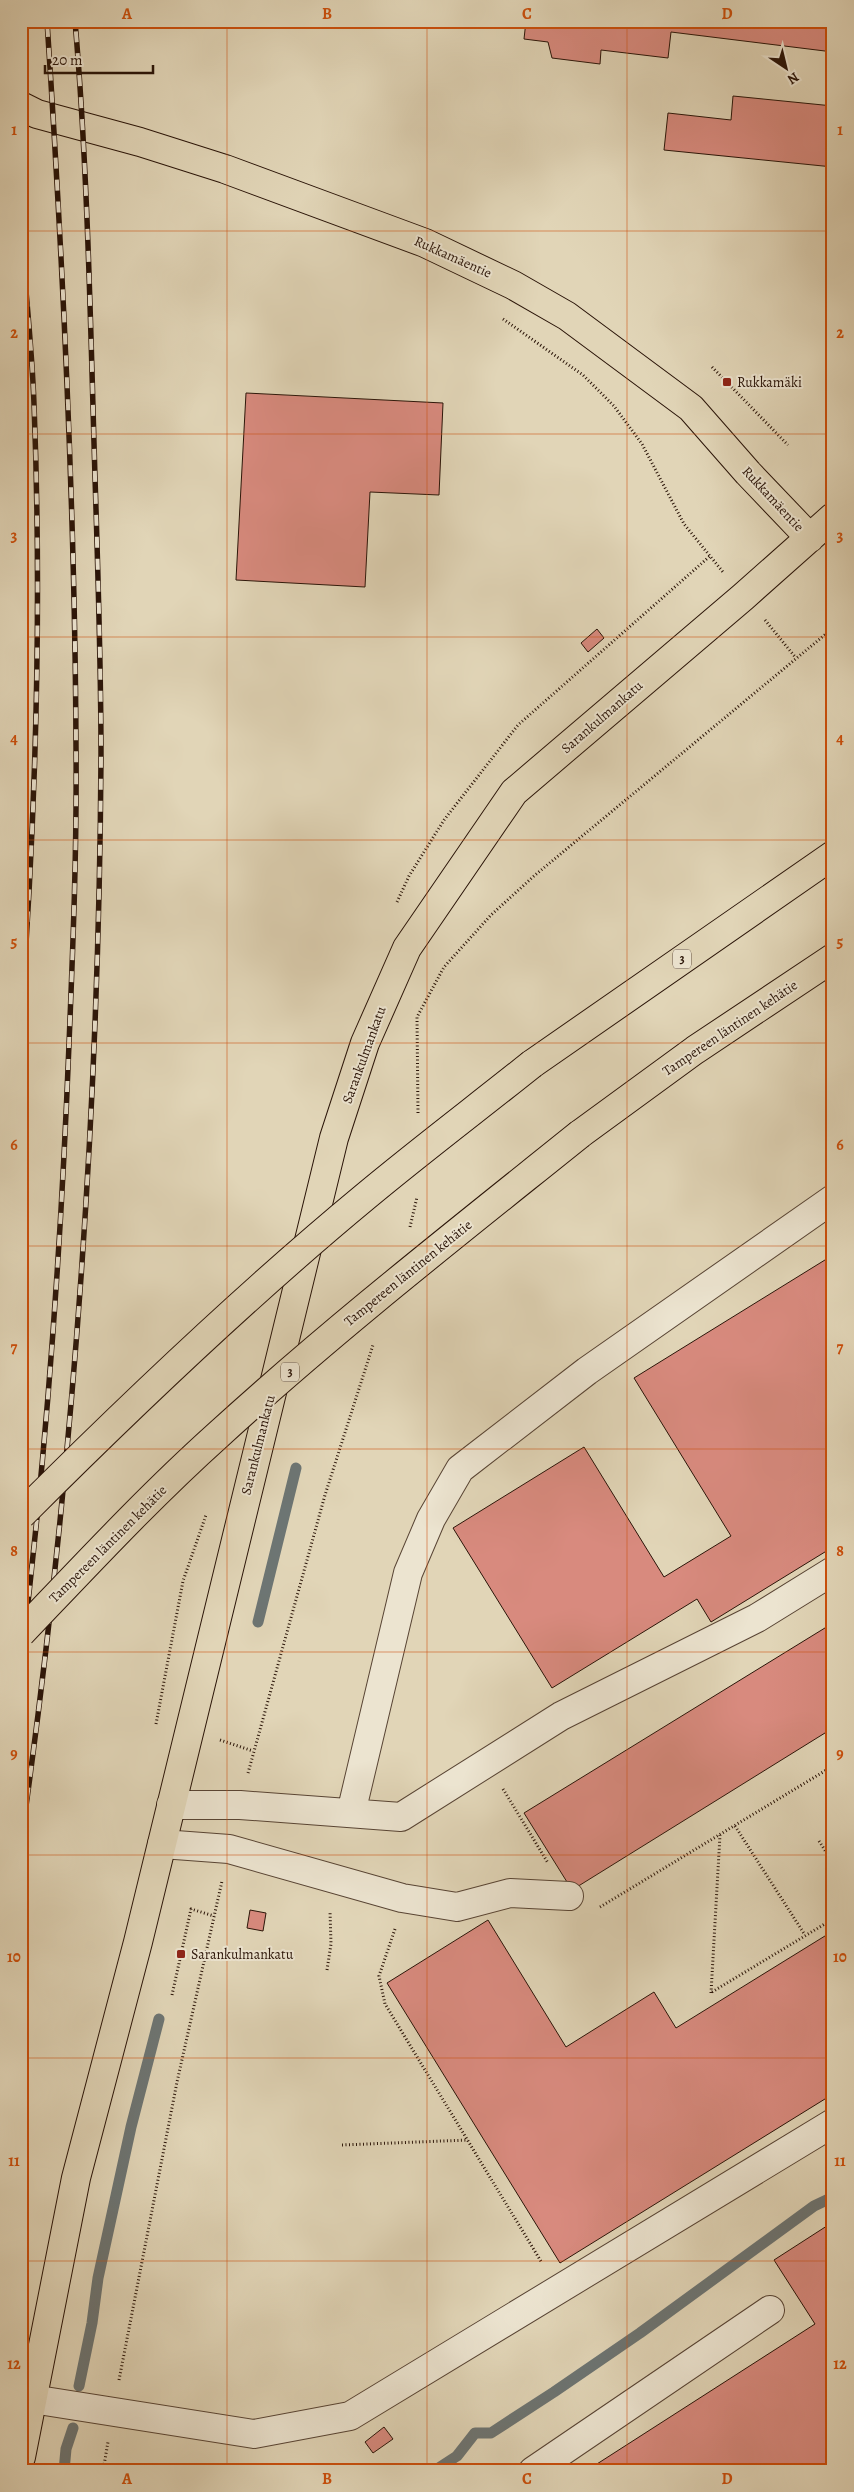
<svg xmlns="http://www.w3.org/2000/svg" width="854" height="2492" font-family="Alegreya,serif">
<rect width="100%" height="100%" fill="#e1d5b7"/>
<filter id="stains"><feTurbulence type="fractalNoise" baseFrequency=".004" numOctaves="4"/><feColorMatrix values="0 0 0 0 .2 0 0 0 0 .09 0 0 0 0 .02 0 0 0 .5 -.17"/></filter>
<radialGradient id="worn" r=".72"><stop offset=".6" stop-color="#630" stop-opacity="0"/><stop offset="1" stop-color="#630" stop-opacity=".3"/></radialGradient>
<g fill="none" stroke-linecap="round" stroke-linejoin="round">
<path stroke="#6d7573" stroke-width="11" d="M258,1622l38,-154
M79,2386l13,-63 6,-45 33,-151 28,-108
M64,2471l2,-22 7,-21
M434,2471l23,-15 18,-23h16l63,-41 86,-59 174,-127 19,-9"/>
</g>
<path fill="#d88a7e" stroke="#2a1408" d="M526,21h307v31l-162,-20 -3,26 -67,-8 -1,14 -48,-6 -4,-16 -24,-3z
M733,96l100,10v61l-169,-17 4,-37 63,7z
M246,393l197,10 -4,92 -69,-3 -5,95 -129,-7z
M597,629l7,9 -16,14 -7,-9z
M833,1255v292l-122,75 -14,-23 -145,89 -99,-160 131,-81 80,130 67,-41 -97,-158z
M833,1623v105l-261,162 -48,-77z
M250,1910l16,3 -3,18 -16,-3z
M488,1920l78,127 88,-55 22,36 157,-97v163l-273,169 -173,-280z
M833,2222v249h-247l229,-147 -41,-64z
M384,2427l9,12 -20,14 -8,-11z"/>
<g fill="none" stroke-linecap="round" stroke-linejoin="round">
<defs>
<path id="minor" d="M171,1805h69l161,12 160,-101 196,-98 76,-47
M351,1813l57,-240 23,-54 29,-50 127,-98 246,-172
M162,1844l67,5 173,49 55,9 53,-14 59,3
M32,2399l222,35 96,-18 483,-293
M533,2471l237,-161"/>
<path id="major" d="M21,106l16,8 103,28 85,27 200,74 88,42 54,31 124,92 57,65 62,65
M21,2457l55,-279 62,-236 196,-804 31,-95 42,-95 107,-156 229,-195 90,-80"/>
<path id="highway" d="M532,1064l301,-209
M580,1134l115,-84 138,-92"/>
</defs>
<use href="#minor" stroke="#584434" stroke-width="30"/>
<use href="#major" stroke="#2a1408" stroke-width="30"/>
<use href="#highway" stroke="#2a1408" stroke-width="30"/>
<path stroke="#2a1408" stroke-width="3" stroke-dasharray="1 2.5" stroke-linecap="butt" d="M503,319l80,56 31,31 28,38 42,80 39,48
M712,367l76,78
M765,620l31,38
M397,902l12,-26 35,-56 74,-95 192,-169
M418,1113l-1,-96 27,-50 47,-52 43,-39 299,-248
M410,1227l7,-30
M156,1724l27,-143 23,-66
M220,1740l33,11
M248,1773l77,-278 48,-150
M503,1789l45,74
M735,1826l70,109
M819,1841l14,22
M600,1907l233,-141
M395,1929l-16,47 6,28 157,259
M327,1970l4,-26 -1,-33
M712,1992l121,-73
M711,1993l9,-158
M172,1995l19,-86 23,7
M342,2145l126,-5
M119,2380l58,-298 45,-201
M103,2471l5,-29"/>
<use href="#minor" stroke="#ece4d0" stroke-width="28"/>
<use href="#major" stroke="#e1d5b7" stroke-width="28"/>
<use href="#highway" stroke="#e1d5b7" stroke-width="28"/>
<defs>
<path id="rail" d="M21,230c4,58 11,116 13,174 8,205 2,409 -13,614
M21,1662c25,-205 40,-411 48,-618 4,-99 8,-198 7,-297 -1,-242 -13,-484 -29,-726
M21,1842c51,-360 78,-724 80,-1087 0,-104 -4,-208 -7,-312 -4,-141 -7,-282 -19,-422"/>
</defs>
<use href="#rail" stroke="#2a1408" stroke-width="5.5"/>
<use href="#rail" stroke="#ece4d0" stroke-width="4" stroke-dasharray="11" stroke-linecap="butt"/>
<defs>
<path id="highway-bridge" d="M21,1515c111,-111 224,-219 345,-319 54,-45 111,-88 166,-132
M21,1633c64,-67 128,-136 197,-198 116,-106 240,-203 362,-301"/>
</defs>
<use href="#highway-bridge" stroke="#2a1408" stroke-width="30" stroke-linecap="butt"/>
<use href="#highway-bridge" stroke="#e1d5b7" stroke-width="28"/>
</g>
<path fill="none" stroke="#cc4f0b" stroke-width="1" stroke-opacity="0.55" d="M227,21v2450M427,21v2450M627,21v2450M21,231h812M21,434h812M21,637h812M21,840h812M21,1043h812M21,1246h812M21,1449h812M21,1652h812M21,1855h812M21,2058h812M21,2261h812"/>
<g fill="#8f2418" stroke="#ece4d0" stroke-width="2">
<rect x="722" y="377" width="10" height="10" rx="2.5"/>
<rect x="176" y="1949" width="10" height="10" rx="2.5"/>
</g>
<g text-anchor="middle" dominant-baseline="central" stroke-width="4" stroke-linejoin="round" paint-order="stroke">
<g fill="#ece4d0" stroke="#645244" stroke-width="1">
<rect x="673" y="949.5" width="18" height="19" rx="4"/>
<rect x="281" y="1362.5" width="18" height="19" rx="4"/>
</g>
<g font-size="12" font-weight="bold" fill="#2a1408">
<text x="682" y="959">3</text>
<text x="290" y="1372">3</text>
</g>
<g font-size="14" fill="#2a1408" stroke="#ece4d0">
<text transform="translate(453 257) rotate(24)">Rukkamäentie</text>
<text transform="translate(773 499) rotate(47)">Rukkamäentie</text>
<text transform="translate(602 717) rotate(-41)">Sarankulmankatu</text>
<text transform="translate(730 1028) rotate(-34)">Tampereen läntinen kehätie</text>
<text transform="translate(364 1055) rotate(-70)">Sarankulmankatu</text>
<text transform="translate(408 1273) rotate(-39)">Tampereen läntinen kehätie</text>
<text transform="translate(258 1445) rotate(-76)">Sarankulmankatu</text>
<text transform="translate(108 1544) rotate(-45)">Tampereen läntinen kehätie</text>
</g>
<g font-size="14" fill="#2a1408" stroke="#ece4d0" text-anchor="start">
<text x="737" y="382">Rukkamäki</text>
<text x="191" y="1954">Sarankulmankatu</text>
</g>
</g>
<rect width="854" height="2492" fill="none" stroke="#e1d5b7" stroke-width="55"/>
<g transform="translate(786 68) rotate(145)" stroke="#ece4d0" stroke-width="4" paint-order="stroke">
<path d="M0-4L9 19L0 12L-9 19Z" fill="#2a1408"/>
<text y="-8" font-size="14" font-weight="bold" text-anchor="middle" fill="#2a1408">N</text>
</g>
<path d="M45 65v8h108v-8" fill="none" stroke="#2a1408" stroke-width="2.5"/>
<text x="52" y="65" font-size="15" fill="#2a1408" stroke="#ece4d0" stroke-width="4" paint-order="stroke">20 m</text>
<rect x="28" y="28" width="798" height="2436" fill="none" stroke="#cc4f0b" stroke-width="2"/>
<g font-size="16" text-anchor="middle" font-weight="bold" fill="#cc4f0b">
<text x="127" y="19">A</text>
<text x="327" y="19">B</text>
<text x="527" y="19">C</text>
<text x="727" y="19">D</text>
<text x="14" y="135">1</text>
<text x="840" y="135">1</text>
<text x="14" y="338">2</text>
<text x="840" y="338">2</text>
<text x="14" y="541">3</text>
<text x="840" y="541">3</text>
<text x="14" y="744">4</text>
<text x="840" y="744">4</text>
<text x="14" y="947">5</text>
<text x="840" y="947">5</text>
<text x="14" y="1150">6</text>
<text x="840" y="1150">6</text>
<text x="14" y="1353">7</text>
<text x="840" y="1353">7</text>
<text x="14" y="1556">8</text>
<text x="840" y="1556">8</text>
<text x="14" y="1759">9</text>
<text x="840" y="1759">9</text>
<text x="14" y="1962">10</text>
<text x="840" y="1962">10</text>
<text x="14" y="2166">11</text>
<text x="840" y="2166">11</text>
<text x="14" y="2369">12</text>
<text x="840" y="2369">12</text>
<text x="127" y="2484">A</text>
<text x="327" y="2484">B</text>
<text x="527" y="2484">C</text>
<text x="727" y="2484">D</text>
</g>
<rect width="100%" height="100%" filter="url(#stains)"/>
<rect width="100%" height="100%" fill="url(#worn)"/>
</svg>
